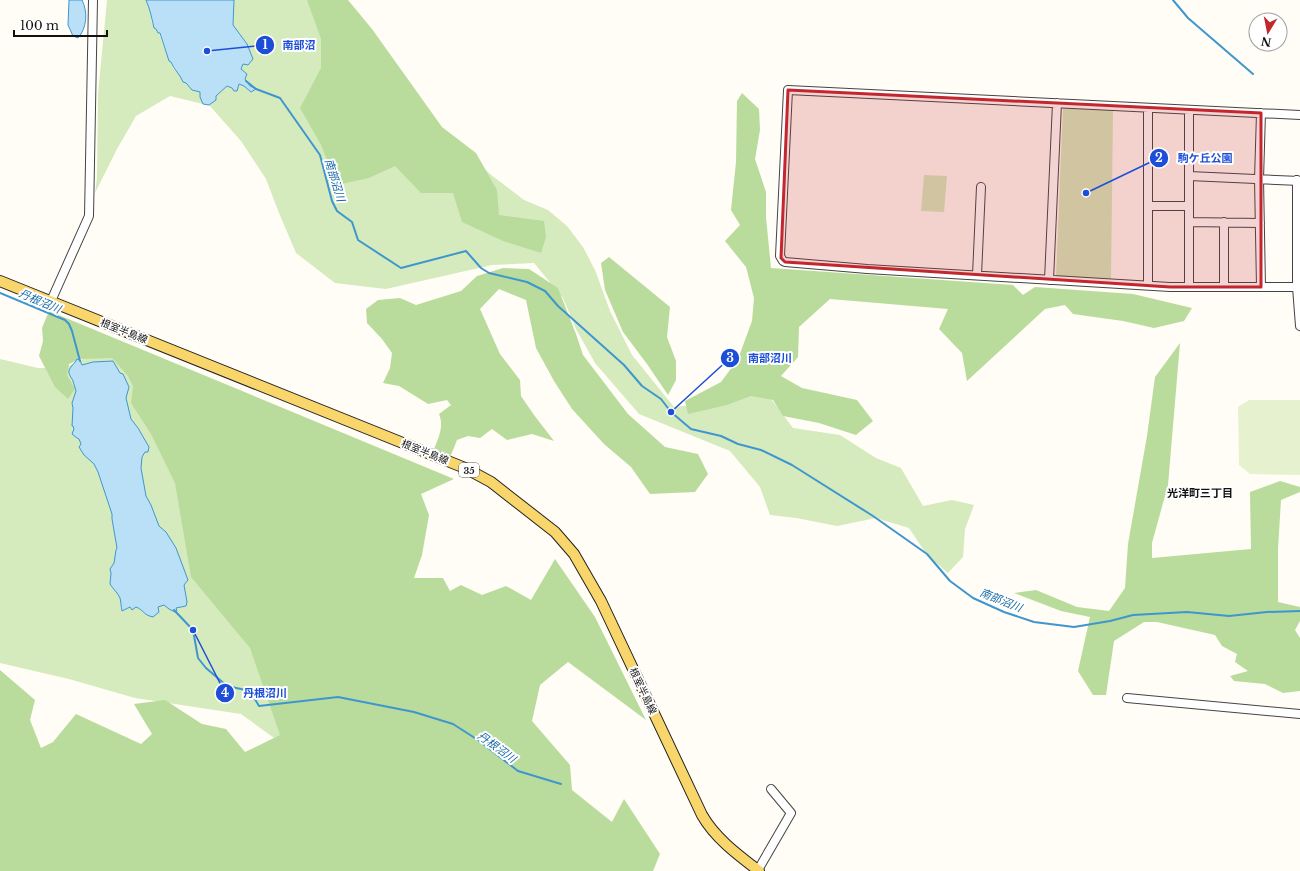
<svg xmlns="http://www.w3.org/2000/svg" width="1300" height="871" font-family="'Libre Baskerville','Noto Sans JP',serif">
<rect width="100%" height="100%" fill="#fffdf5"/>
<path fill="#d5ebbd" d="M107,0h39l4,9 2,14 6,10h1l10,28 2,1 2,6 19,22 8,2v5l3,7 -33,-8 -34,20 -19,33 -22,44 2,-16 1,-83z
M234,0h75l96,118 74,45 11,11 34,26 24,10 19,16 16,21 12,23 15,41 22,44 42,52 35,-4 27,-20 32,12 25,33 47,7 36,23 25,10 22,38 29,-6 22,5 -9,24 -2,28 -15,16 -21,-18 -18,-27 -33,-10 -39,8 -41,-8 -26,-3 -10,-28 -30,-36 -91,-37 -44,-51 -19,-34 -13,-31 -29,-35 -42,2 -106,24 -51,-6 -39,-30 -17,-40 -13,-34 -25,-38 -32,-36 7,-5v-4l11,-10 5,2 7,-4 5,2 7,6 4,-4 -5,-2 -5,-7 2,-5 -6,-5c4,-7 7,-18 6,-25l-14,-19z
M1063,108l50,2 -2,169 -55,-3z
M924,175l23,1 -3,36 -23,-1z
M102,350l32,12 169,348 -26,30 -36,-26 -106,-16 -66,-19 -69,-16v-304l38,9h26z"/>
<path fill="#b9dc9c" d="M307,0h41l24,29 70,98 34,26 21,37 2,25 45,6 2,16 -5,16 -38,-12 -41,-19 -9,-29h-32l-26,-27 -26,12 -32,7 -16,-40 -21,-37 21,-40v-29z
M742,93l17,16 1,21 -5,29 11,33v25l5,51 242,17 10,10 12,-8 98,7 59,14 -8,13 -30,7 -31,-7 -50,-7 -8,-9 -20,4 -78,72 -5,-28 -23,-24 9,-20 -118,-10 -31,28 -1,30 -17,19 21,12 55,12 16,21 -17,14 -37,-12 -36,-7 -10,-16 -22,-4 -24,9 -39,9 -3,-13 36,-19 17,-23 14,-38 2,-23 -8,-31 -21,-26 15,-16 -9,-15 5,-48 1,-61z
M609,257l61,50 -3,30 9,24v19l-8,15 -21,-31 -24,-32 -18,-42 -4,-27z
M503,268l26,1 29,19 18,46 7,21 45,59 37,33 33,7 10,20 -13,18 -45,2 -19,-27 -27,-23 -32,-35 -18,-28 -18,-33 -10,-48 -27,-11 -19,20 20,45 20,26 1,16 13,19 20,26 -22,-7 -25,6 -15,-11 -12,9 -12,-2 -11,4 -6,15 -17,-6c5,-12 10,-23 5,-35l12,-9 -4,-5 -19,4 -29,-18 -16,-3 7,-15 2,-15 -10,-14 -15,-16 -1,-14 12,-9 22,-2 16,7 45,-14 16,-15z
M49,311l405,168 -33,15 8,21 -7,40 -8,23h29l7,13 11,-6 21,10 24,-9 25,14 24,-41 40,58 51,103 -78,-58 -28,23 -8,36 38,44 2,25 40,32 12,-23 36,55 -7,17h-653v-201l35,30 -5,20 11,28 12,-6 23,-28 65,30 11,-10 -18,-30 31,-4 37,24 24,5 19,23 35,-17 -30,-87 -59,-71 -16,-94 -24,-49 -20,-31 2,-17 -5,-10 -16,-18 -31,1 -12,5 -2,11 8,14 -7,10 -13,-12 -16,-31 4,-15 -1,-13z
M1180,343l-12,142 -16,58v15l99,-9 -1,-57 30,-11 20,6v5l-19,8 -3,49v53l22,5v14l-5,9 5,8v53l-17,2 -18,-9 -31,-3 -4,-5 18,-5 -13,-9 2,-8 -15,-8 -7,-11 -58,-13h-13l-30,19 -8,54h-13l-15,-24 12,-54 -29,-6 -47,-18 22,-3 41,17 32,4 16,-23 3,-44 19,-108 8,-59z"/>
<path fill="#e6f2cf" d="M1249,400h51v75l-50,-1 -11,-9 -1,-58z"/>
<path fill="#b9e0f7" stroke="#3f96cf" d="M69,0h13c6,12 5,28 -4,38l-5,-2 -5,-11z
M146,0h88l-1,25 14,19 6,15 -5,6 -5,-1 -2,5 6,5 -2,5 5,7 6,3 -5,3 -7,-6 -5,-2 -2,7h-3l-2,-3 -5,-2 -11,10v4l-7,5 -6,-1 -3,-7v-5l-8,-2 -6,-7 -3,-1c-3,-8 -9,-12 -12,-20l-2,-1 -9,-28h-2l-2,-4 -2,-1c-2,-9 -4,-19 -8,-28z
M77,359l3,1 2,5 11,-3 20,-1 7,12 3,1 6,13 -3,11 5,21 7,9 11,19 -1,5h-3l-3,5 -1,11 5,28 5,9 8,21 7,6 10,16 12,32 -4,5 3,17 -1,4 -10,2 1,3 -2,1 -6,-3 -5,-4 -6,2 1,5 -6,5c-10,-2 -9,-7 -17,-10l-4,3 -2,-3 -8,4c-1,-5 -1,-9 -2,-13 -2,-5 -7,-9 -10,-14l1,-11 -1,-4 4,-6 2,-13 1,-2 -5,-29v-5l-14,-42 -4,-8 -10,-9 -5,-8 2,-3 -2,-5 -2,-1 -5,-4 2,-5 -1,-3h-1l1,-18 -1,-5 4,-12c-1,-4 -2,-6 -3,-10 -2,-5 -7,-8 -2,-14 2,-3 5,-5 6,-8z"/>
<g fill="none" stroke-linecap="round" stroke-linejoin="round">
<path stroke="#3f96cf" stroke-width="2" d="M1173,0l15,18 65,56
M246,81l10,8 24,9 40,57 12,46 5,10 15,11 6,18 43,28 65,-17 15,17 8,5 38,9 18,9 13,15 66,59 18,21 19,13 10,13 20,17 30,7 17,8 23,6 31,15 81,51 54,38 23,27 23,17 31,14 30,10 40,5 36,-6 23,-6 54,-3 42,4 38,-4 33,-1
M0,293l65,27 4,4 3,7 8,30
M174,610l19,20 5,28 8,10 21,18 23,5 9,15 79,-9 76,15 39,12 25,16 40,31 43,13"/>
<defs>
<path id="minor" d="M1189,110v177
M1261,113l-2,66 2,108
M1300,115l-512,-25 -8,166 3,5 2,1 82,7 303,18h130
M1189,176l111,5
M1297,180v107l3,39
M1148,206h41
M1189,222l71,1
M1224,222v65
M977,275l4,-88
M1049,280l8,-177
M1148,285v-177
M51,301l38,-85 4,-216
M1127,698l173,16
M758,870l33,-57 -20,-24"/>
<path id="major" d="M0,281l465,187 26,14 64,50 19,22 27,47 101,214c13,23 36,40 57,56"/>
</defs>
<use href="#minor" stroke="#444" stroke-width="10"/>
<use href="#major" stroke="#222" stroke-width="12"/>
<use href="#minor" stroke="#fff" stroke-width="8"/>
<use href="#major" stroke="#f9d66b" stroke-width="10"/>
</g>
<path fill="#c4262e" fill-opacity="0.2" stroke="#c4262e" stroke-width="3" stroke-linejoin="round" d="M788,90l473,23v174h-91l-385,-25 -4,-4z"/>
<g text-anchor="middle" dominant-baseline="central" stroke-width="4" stroke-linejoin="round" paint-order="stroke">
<rect fill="#fff" stroke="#585858" stroke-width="1" x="459" y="463" width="20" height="14" rx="3"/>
<g font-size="9" font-weight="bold" fill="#111">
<text x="469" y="470">35</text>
</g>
<g font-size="10" fill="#111" stroke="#fff">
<text transform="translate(124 331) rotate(22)">根室半島線</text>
<text transform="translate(425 452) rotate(22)">根室半島線</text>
<text transform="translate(643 691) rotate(65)">根室半島線</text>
</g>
<g font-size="11" font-style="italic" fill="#1768a6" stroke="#fff">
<text transform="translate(335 180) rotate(73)">南部沼川</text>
<text transform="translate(40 301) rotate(23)">丹根沼川</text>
<text transform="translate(1001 600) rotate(22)">南部沼川</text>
<text transform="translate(497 747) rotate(36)">丹根沼川</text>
</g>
<g font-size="11" font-weight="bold" fill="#111" stroke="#fff">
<text x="1200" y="493">光洋町三丁目</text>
</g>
</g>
<path fill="none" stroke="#1d4ed8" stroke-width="1.5" d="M207 51L265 45M1086 193L1159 158M671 412L730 358M193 630L225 693"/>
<g fill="#1d4ed8" stroke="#fff" stroke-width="1.5">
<circle cx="207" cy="51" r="4"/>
<circle cx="1086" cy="193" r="4"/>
<circle cx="671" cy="412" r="4"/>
<circle cx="193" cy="630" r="4"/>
<circle cx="265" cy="45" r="10"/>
<circle cx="1159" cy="158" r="10"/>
<circle cx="730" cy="358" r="10"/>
<circle cx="225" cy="693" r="10"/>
</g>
<g font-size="12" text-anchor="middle" font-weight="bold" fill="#fff">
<text x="265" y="49">1</text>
<text x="1159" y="162">2</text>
<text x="730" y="362">3</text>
<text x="225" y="697">4</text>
</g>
<g font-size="11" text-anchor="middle" font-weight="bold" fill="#1d4ed8" stroke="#fff" stroke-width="4" stroke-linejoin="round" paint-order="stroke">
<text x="299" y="49">南部沼</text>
<text x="1205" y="162">駒ケ丘公園</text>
<text x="770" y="362">南部沼川</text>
<text x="265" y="697">丹根沼川</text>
</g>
<g transform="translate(1268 32) rotate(190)"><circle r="19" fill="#ffffff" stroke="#a0a0a0"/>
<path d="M0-3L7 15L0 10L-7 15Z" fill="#c4262e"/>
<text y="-6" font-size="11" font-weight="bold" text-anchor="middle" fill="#111111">N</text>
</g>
<path d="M14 30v6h93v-6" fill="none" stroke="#111111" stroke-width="2"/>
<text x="20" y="30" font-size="12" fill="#111111" stroke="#ffffff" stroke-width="3" paint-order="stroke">100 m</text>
</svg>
